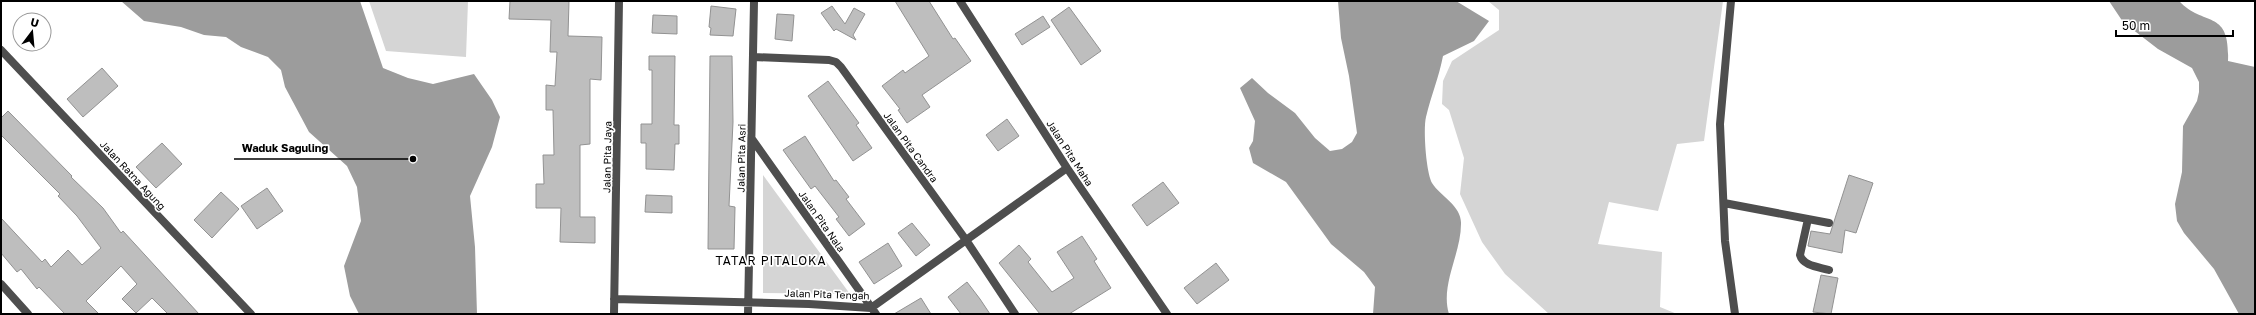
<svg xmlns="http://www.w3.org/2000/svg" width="2256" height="315" font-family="'Golos Text',sans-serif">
<rect width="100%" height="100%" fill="#fff"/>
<path fill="#d5d5d5" d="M369,1h99l-2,56 -80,-6z
M1488,1h235l-19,140 -27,3 -19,67 -49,-9 -11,42 64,8 -2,55 17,7h-128l-44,-40 -23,-32 -22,-48 4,-36 -15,-48 -7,-6 1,-23 9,-20 47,-31v-20z
M763,175l87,119 -87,-1z"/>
<path fill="#9c9c9c" d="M121,1h239l23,67 25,10 25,6 41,-10 18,26 8,17 -8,30 -22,49 5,51 2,67h-118l-9,-18 -6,-30 17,-45 -4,-34 -10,-21 -38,-34 -24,-45 -4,-17 -13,-13 -27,-10 -15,-10 -22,-2 -23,-8 -37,-6z
M1338,1h118l33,20 -15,20 -31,15c-4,21 -12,40 -17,61 -3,12 0,55 6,66 9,14 30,23 29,41 0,30 -21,61 -12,90h-76l2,-27 -11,-15 -33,-28 -45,-62 -33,-19 -4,-15 4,-7 2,-20 -15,-33 12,-10 16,15 27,20 20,25 15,13 12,-2 10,-7 5,-9 -8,-57 -8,-38z
M2109,1h70c26,27 51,7 49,60l27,6v247h-16l-25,-45 -30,-36 -7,-12 -2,-17 7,-32 1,-46 14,-25 2,-9v-10l-7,-14 -34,-19 -35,-27z"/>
<path fill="#bebebe" stroke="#929292" d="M510,1h59l-1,35 34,1 -1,43 -11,-1v65l-10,1v72h15v26l-35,-1 1,-34h-25v-24h8l-1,-29h11l-1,-45h-7v-25l9,1 2,-34h-7l1,-32 -42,-1z
M895,1h34l24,38 2,-1 16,23 -49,34 8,12 -23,16 -9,-13 2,-1 -18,-23 21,-16 2,3 24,-17z
M711,6l25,3 -3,27 -23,-1 1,-7 -2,-1z
M832,6l13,18 9,-16 11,6 -12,21 3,5 -20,-11 -2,2 -13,-18z
M1069,7l32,44 -20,14 -30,-45z
M777,14l17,1 -2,26 -17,-2z
M653,15l24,1v18l-25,-1z
M1043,16l7,11 -28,18 -7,-11z
M649,56h26l-1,69h5v19h-4l-1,26 -28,-1v-26h-5v-19h11v-54h-3z
M710,56h22l1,66 -4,84 6,1 -1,42h-26z
M102,68l16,18 -35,31 -16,-18z
M828,81l31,42 -3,2 16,23 -19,13 -45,-65z
M8,111l64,65 -1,1 32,31 18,25 2,-2 76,83h-31l-16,-16 -16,15 -14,-14 15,-15 -16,-18 -35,35 13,13h-34l-26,-27 -2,2 -16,-20 -4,3 -16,-19v-35l41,44 3,-3 6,8 17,-17 14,15 19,-17 -24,-32 -19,-20 2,-2 -59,-59v-17z
M1007,119l12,17 -21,15 -12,-16z
M805,136l29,45 2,-1 13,17 -3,2 19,25 -16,12 -13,-17 3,-2 -24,-31 -4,3 -28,-39z
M162,143l20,21 -26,24 -20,-21z
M1849,175l24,8 -17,50 -11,-3 -3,23 -34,-7 3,-15 19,3z
M1163,182l16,21 -32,23 -15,-21z
M267,188l16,23 -26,18 -16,-23z
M221,192l18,17 -27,29 -18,-18z
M646,195l26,1v17l-27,-1z
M912,223l18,22 -14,11 -18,-23z
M1082,236l15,23 -3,2 17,27 -42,26h-29l-41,-51 20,-18 12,14 -3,3 24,30 22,-14 -17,-26z
M888,243l14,23 -28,18 -15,-22z
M1216,263l13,17 -32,24 -13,-16z
M1821,275l17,3 -7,36 -18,-2z
M967,282l13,17 10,15h-29l-13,-17z
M921,298l10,16h-37z"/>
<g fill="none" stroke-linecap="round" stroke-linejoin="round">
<path stroke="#4e4e4e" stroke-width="8" d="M960,1l107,167 100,146
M1731,1l-11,123 5,117 10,73
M1,50l250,264
M753,57l76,3 7,2 5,5 125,173 49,74
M752,139l124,175
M1724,203l105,20
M1808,219l-8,36c3,11 19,12 29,15
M1,284l27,30
M614,299l195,5 62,4 196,-140
M614,314l5,-313
M748,314l6,-312"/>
</g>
<g text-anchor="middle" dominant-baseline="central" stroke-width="3.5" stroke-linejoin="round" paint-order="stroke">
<g font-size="10" fill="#000" stroke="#fff">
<text transform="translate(911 147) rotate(54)">Jalan Pita Candra</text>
<text transform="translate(1070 153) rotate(57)">Jalan Pita Maha</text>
<text transform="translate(607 157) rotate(-89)">Jalan Pita Jaya</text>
<text transform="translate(741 158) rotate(-89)">Jalan Pita Asri</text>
<text transform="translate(133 175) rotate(47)">Jalan Ratna Agung</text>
<text transform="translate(822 221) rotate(55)">Jalan Pita Nala</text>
<text transform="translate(827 294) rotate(2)">Jalan Pita Tengah</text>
</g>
<g font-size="12" letter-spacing="1" fill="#000" stroke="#fff">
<text x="771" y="260">TATAR PITALOKA</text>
</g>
</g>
<path fill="none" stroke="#000" stroke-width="1.5" d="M413 159L336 159H234"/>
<circle fill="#000" stroke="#fff" stroke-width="1.5" cx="413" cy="159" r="4"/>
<g font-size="11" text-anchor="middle" font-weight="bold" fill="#000" stroke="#fff" stroke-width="3.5" stroke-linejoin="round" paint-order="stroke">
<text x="285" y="152">Waduk Saguling</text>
</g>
<rect width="2256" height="315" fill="none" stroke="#000000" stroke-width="4"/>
<g transform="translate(32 32) rotate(16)"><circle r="19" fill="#ffffff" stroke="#999999"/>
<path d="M0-3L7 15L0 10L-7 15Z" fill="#000000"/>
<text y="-6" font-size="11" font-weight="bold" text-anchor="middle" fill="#000000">U</text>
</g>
<path d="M2116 30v6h117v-6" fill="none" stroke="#000000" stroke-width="2"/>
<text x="2122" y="30" font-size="12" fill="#000000" stroke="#ffffff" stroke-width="3" paint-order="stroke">50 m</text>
</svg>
